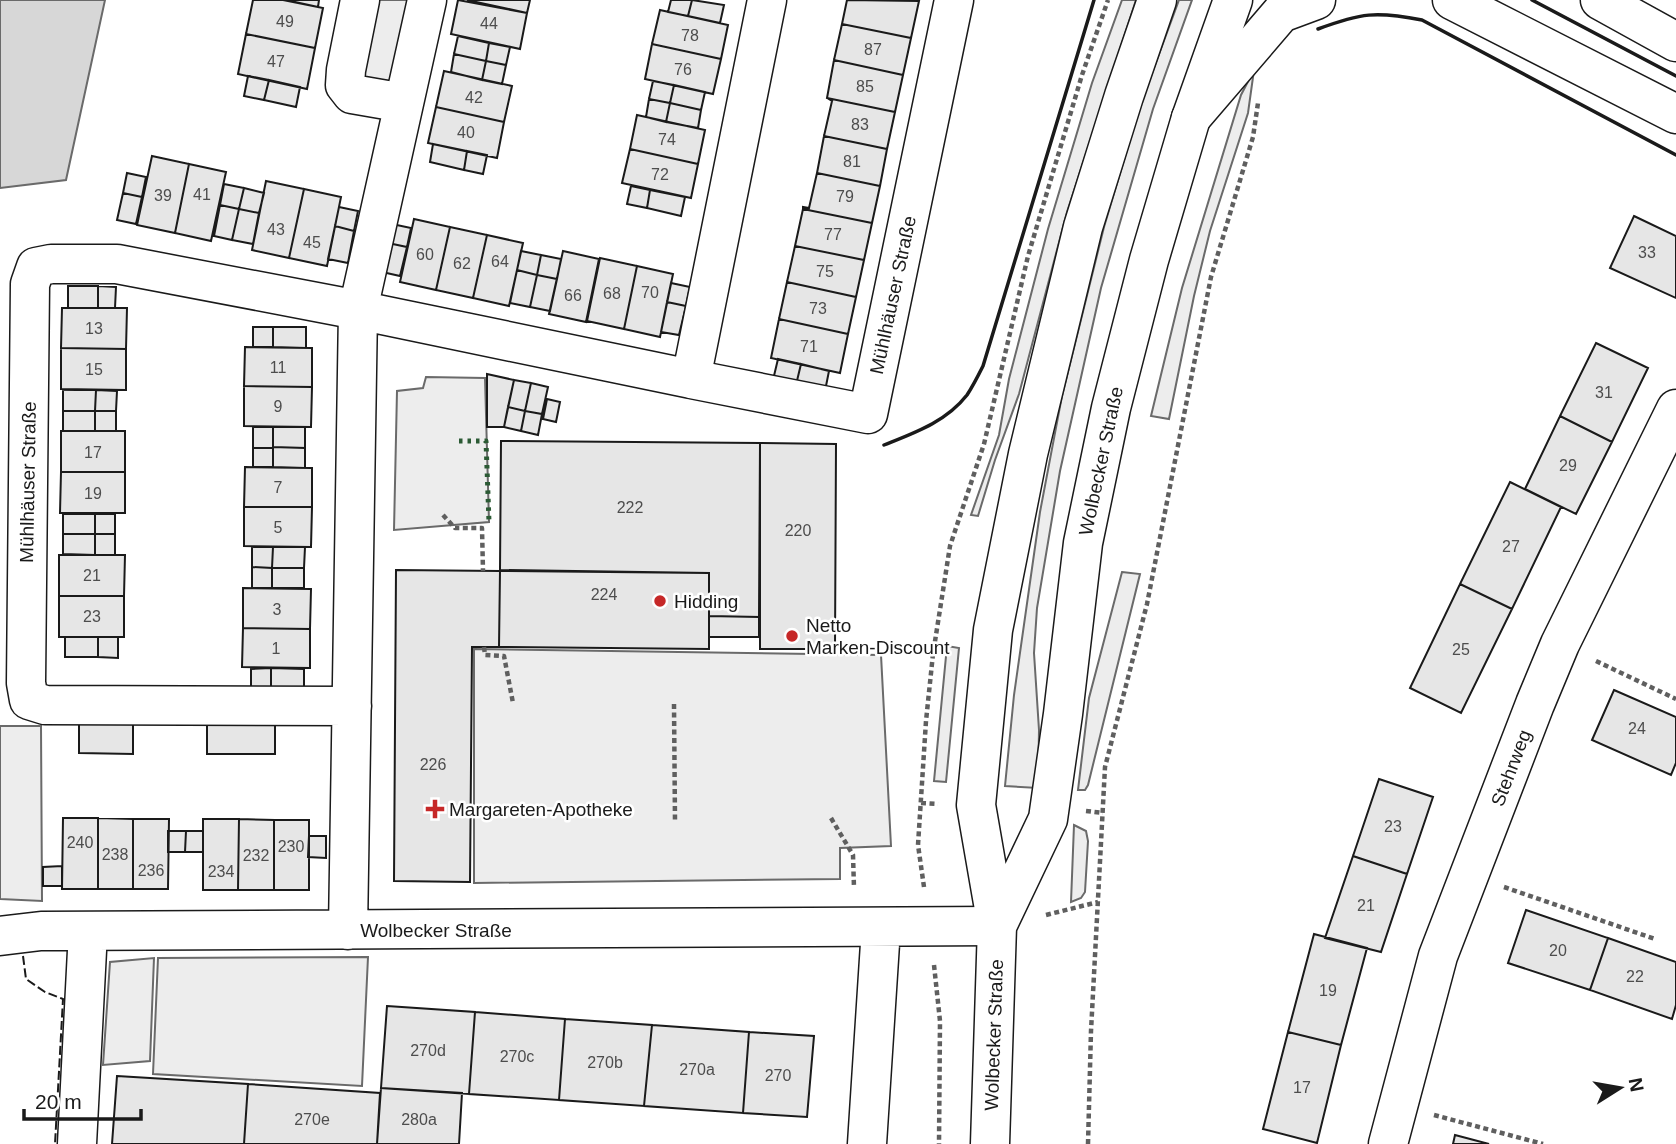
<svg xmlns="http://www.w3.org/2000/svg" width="1676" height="1144" font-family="Arial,sans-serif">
<rect width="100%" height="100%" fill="#fff"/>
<path fill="#ededed" stroke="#6a6a6a" stroke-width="2" d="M378,0h30l-18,87 -29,-5z
M1122,0h14l-69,212 -48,182 -24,66 -17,56 -7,-1 28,-80 10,-56 39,-150 44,-146z
M1179,0h13l-39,109 -52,179 -41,183 -23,137 -3,45 5,77 -1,58 -33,-2 9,-91 26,-183 22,-116 42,-169 37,-124z
M1254,70l-6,43 -38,118 -16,65 -25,123 -18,-3 31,-128 59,-193z
M426,377l59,1 4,144 -95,8 3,-139 26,-3z
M1122,572l18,2 -52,211 -3,5h-7l11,-92z
M947,646l12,2 -13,134 -12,-1z
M474,649l407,6 10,191 -51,2v31l-366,4z
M0,726h41l1,175 -42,-2z
M1074,825l12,6 2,10 -3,51 -4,6 -10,4z
M368,957l-6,129 -209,-12 5,-116z
M154,958l-4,103 -47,4 7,-103z"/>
<path fill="#d7d7d7" stroke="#6a6a6a" stroke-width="2" d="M0,0h105l-39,180 -66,8z"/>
<path fill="#e6e6e6" stroke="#1a1a1a" stroke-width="2" d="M253,0h30l40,8 -8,40 -69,-14z
M286,0h33l-1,7z
M458,0l69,13 -7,36 -69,-15z
M467,0h63l-3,13z
M671,0h21l-4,16 -20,-4z
M692,0l32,5 -4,18 -32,-7z
M847,0l72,1 -8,37 -69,-14z
M660,10l68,15 -7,34 -69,-15z
M842,24l69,14 -8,37 -69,-15z
M246,34l69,14 -8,41 -69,-15z
M458,36l31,7 -3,18 -32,-7z
M489,43l21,4 -4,18 -20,-4z
M652,44l69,15 -8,35 -68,-15z
M454,54l32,7 -4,19 -31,-8z
M834,60l69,15 -8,37 -68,-14z
M486,61l20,4 -4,19 -20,-4z
M444,71l68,15 -8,36 -68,-15z
M248,76l21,4 -5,20 -20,-4z
M269,80l31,7 -4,20 -32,-7z
M653,81l21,4 -4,18 -21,-4z
M674,85l31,7 -4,18 -31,-7z
M827,98l68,14 -8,37 -63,-13 8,-35z
M649,99l21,4 -4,19 -20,-5z
M670,103l31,7 -3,18 -32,-6z
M436,107l68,15 -7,36 -69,-15z
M637,115l68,15 -7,34 -68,-15z
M824,136l63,13 -7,37 -63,-13z
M433,144l34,7 -3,19 -34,-8z
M630,149l68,15 -7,34 -69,-15z
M467,151l20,4 -4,19 -19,-4z
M152,156l37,8 -14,69 -38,-8z
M189,164l37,8 -15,69 -36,-8z
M127,173l19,4 -4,20 -19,-4z
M817,173l63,13 -8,37 -69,-14v-2l6,1z
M266,181l38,8 -15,69 -37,-8z
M224,184l20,4 -5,21 -19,-4z
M631,186l19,4 -3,18 -20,-4z
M244,188l20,5 -5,20 -20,-4z
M304,189l37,8 -14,69 -38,-8z
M650,190l35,7 -4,19 -34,-8z
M123,193l19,4 -6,27 -19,-4z
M220,205l19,4 -7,31 -18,-4z
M339,207l19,4 -4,20 -19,-5z
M239,209l20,4 -6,31 -21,-4z
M803,209l69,14 -8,37 -69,-14z
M1634,216l42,20v62l-66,-30z
M414,219l36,8 -14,63 -36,-8z
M392,224l19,4 -4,19 -19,-4z
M335,226l19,5 -6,32 -20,-4z
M450,227l37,8 -14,63 -37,-8z
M487,235l36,8 -14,63 -36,-8z
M388,243l19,4 -7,29 -18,-4z
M795,246l69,14 -8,37 -69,-15z
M521,251l20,4 -4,20 -20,-5z
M563,251l36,8 -13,63 -37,-8z
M541,255l20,4 -4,20 -20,-4z
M600,258l37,8 -13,63 -37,-8z
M637,266l36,8 -13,63 -36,-8z
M517,270l20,5 -7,32 -20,-4z
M537,275l20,4 -7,32 -20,-4z
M787,282l69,15 -8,37 -69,-15z
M671,283l19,4 -4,19 -19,-4z
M68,286h30v22h-30z
M98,286l18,1 -1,21h-17z
M667,302l19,4 -7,29 -18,-3z
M62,308h65l-1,41 -65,-1z
M779,319l69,15 -8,39 -69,-15z
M253,327h20v20h-20z
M273,327h33v21l-33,-1z
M1596,343l52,25 -36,74 -52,-26z
M245,347l67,1v39l-68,-1z
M61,348l65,1v41l-65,-1z
M778,359l23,5 -5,21 -23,-5z
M801,364l28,7 -4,20 -29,-6z
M487,374l27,6 -10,47h-17z
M514,380l17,3 -6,28 -17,-4z
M531,383l17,4 -6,27 -17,-3z
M244,386l68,1 -1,40 -67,-1z
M63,390h33l-1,21h-32z
M96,390l21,1 -1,20h-21z
M547,399l13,3 -4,20 -13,-3z
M508,407l17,4 -4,20 -17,-4z
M63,411h32v20h-32z
M95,411h21v20h-21z
M525,411l17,3 -4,21 -17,-4z
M1560,416l52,26 -36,72 -51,-25z
M253,427h20v21h-20z
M273,427h32v21l-32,-1z
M61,431h64v41h-64z
M501,441l259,2 -1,174 -50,-1v-43l-209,-3z
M760,443l76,1 -1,205h-75z
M273,447l32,1v20l-32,-1z
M253,448h20v19h-20z
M245,467l67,1v39h-68z
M61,472h64v41h-65z
M1510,482l51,25 -49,102 -52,-25z
M244,507h68l-1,40 -67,-1z
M63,514h32v20h-32z
M95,514h20v20h-20z
M63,534h32v21l-32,-1z
M95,534h20v21h-20z
M252,547h21l-1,21 -20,-1z
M273,547h32l-1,21h-32z
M59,555h66l-1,41h-65z
M252,567l20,1v20h-20z
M272,568h32v20h-32z
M396,570l104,1 -1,76h-27l-2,235 -76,-1z
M500,571l209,2v76l-210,-2z
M1460,584l52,25 -51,104 -51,-25z
M243,588l68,1 -1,40 -67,-1z
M59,596h65v41h-65z
M709,616l50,1v20h-50z
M243,628l67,1v39l-68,-1z
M65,637h33v20h-33z
M98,637h20v21l-20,-1z
M271,668v21h-20v-20z
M271,668l33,1v20h-33z
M1614,690l62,27v46l-5,12 -79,-35z
M79,722h54v32l-54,-1z
M207,724h68v30h-68z
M1379,779l54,18 -26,77 -54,-18z
M63,818h35v71h-36z
M98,818l35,1v70h-35z
M133,819h36l-1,70h-35z
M203,819h36l-1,71h-35z
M239,819l35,1v70h-36z
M274,820h35v70h-35z
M168,831h18l-1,21h-17z
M186,831h17v21h-18z
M309,836h17v22l-18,-1z
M1353,856l54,18 -26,78 -56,-14z
M62,866v20h-19v-19z
M1526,910l82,28 -18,52 -82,-27z
M1314,934l53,14 -26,97 -53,-13z
M1608,938l68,24v43l-4,14 -82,-29z
M387,1006l88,6 -6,82 -88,-6z
M475,1012l90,7 -6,81 -90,-6z
M565,1019l87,6 -8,81 -85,-6z
M652,1025l97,7 -6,81 -99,-7z
M749,1032l65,4 -7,81 -64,-4z
M1288,1032l53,13 -24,98 -54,-14z
M117,1076l131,8 -4,60h-132z
M248,1084l132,9 -3,51h-133z
M381,1088l81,5 -3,51h-82z
M1455,1135l34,9h-36z"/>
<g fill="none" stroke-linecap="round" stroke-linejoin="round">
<defs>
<path id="minor" d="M360,0l-14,70 -1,15 7,9 52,9
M691,379l177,35 86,-414
M352,706l-307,-1 -16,-5 -3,-17 4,-399 6,-17 15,-3h66l241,46 69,-310
M348,930l10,-620 333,69 76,-379
M0,936l41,-5 956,-5
M77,1144l11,-213
M867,1144l14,-216
M1388,1144l50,-188 97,-252 25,-60 116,-235"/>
<path id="major" d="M997,926l51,-107 15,-105 20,-171 28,-135 38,-148 42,-142 42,-118
M990,1144l7,-218 -21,-121 17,-175 35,-176 55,-227 41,-131 33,-96"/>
<path id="highway" d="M1452,0l224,114
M1600,0l76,42
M1191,118l90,-105 35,-13"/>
</defs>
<use href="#minor" stroke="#1a1a1a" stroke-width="41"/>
<use href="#major" stroke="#1a1a1a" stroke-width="41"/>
<use href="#highway" stroke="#1a1a1a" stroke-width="41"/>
<path stroke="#5f5f5f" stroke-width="4.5" stroke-dasharray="5 3.5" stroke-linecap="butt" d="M443,515l12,13h27l1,43
M484,647l1,8 19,1 9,47
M1596,661l80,38
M674,704l1,117
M921,803l17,1
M1086,811l17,2
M831,818l22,37 1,33
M924,887l-6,-42 8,-124 7,-67 17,-108 34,-102 44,-188 54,-181 26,-75
M1504,887l151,52
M1046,915l52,-13
M934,965l6,56 -1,123
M1434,1115l109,29
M1088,1144l3,-113 14,-264 42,-163 64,-327 42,-140 5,-34"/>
<use href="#minor" stroke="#fff" stroke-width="38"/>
<use href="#major" stroke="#fff" stroke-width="38"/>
<use href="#highway" stroke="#fff" stroke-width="38"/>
<path stroke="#2b5a34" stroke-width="5" stroke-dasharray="3.5 5" stroke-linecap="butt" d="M459,441h27l3,81"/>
<path stroke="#1a1a1a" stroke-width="2" stroke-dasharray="9 3.5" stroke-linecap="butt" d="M23,956l3,23 19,13 18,7 -8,145"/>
<path stroke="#1a1a1a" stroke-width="3.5" d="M1532,0l144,76
M1318,29c43,-16 58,-18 104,-9l254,135
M884,445c30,-12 62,-23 83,-50 6,-9 11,-19 16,-29l111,-366"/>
</g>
<g fill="#c62828" stroke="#fff" stroke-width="2.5">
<circle cx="660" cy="601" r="7"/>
<circle cx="792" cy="636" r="7"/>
<path d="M431.5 798.5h7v7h7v7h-7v7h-7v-7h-7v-7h7z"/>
</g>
<g text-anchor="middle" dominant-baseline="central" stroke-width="5" stroke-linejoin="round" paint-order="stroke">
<g font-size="16" fill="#4d4d4d">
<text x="285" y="21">49</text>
<text x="489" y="23">44</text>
<text x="690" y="35">78</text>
<text x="873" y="49">87</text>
<text x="276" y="61">47</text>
<text x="683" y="69">76</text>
<text x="865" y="86">85</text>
<text x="474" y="97">42</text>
<text x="860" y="124">83</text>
<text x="466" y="132">40</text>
<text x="667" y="139">74</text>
<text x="852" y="161">81</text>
<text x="660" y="174">72</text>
<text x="202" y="194">41</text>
<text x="163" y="195">39</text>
<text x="845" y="196">79</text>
<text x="276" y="229">43</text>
<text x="833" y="234">77</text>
<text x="312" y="242">45</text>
<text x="1647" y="252">33</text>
<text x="425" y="254">60</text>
<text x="500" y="261">64</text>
<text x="462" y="263">62</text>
<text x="825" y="271">75</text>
<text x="650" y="292">70</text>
<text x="612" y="293">68</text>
<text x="573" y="295">66</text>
<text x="818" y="308">73</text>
<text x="94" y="328">13</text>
<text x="809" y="346">71</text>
<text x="278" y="367">11</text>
<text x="94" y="369">15</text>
<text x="1604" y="392">31</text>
<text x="278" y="406">9</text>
<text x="93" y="452">17</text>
<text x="1568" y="465">29</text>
<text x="278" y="487">7</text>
<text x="93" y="493">19</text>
<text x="630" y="507">222</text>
<text x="278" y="527">5</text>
<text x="798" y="530">220</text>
<text x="1511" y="546">27</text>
<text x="92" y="575">21</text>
<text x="604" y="594">224</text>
<text x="277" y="609">3</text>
<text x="92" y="616">23</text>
<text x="276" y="648">1</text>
<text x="1461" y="649">25</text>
<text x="1637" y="728">24</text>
<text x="433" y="764">226</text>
<text x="1393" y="826">23</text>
<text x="80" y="842">240</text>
<text x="291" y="846">230</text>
<text x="115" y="854">238</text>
<text x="256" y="855">232</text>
<text x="151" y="870">236</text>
<text x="221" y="871">234</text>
<text x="1366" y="905">21</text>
<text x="1558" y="950">20</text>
<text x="1635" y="976">22</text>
<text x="1328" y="990">19</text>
<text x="428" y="1050">270d</text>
<text x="517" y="1056">270c</text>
<text x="605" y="1062">270b</text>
<text x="697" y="1069">270a</text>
<text x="778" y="1075">270</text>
<text x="1302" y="1087">17</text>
<text x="312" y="1119">270e</text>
<text x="419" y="1119">280a</text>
</g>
<g font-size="19" fill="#1a1a1a" stroke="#fff">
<text transform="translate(893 295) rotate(-78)">Mühlhäuser Straße</text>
<text transform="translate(1101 461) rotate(-78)">Wolbecker Straße</text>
<text transform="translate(28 482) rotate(-89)">Mühlhäuser Straße</text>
<text transform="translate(1511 768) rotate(-69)">Stehrweg</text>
<text x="436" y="930">Wolbecker Straße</text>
<text transform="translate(994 1035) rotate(-88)">Wolbecker Straße</text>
</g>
<g font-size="19" fill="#1a1a1a" stroke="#fff" text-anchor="start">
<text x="674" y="601">Hidding</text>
<text x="806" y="625">Netto<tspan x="806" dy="22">Marken-Discount</tspan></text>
<text x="449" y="809">Margareten-Apotheke</text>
</g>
</g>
<g transform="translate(1620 1088) rotate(79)" stroke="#ffffff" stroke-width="5" paint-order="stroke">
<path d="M0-5L12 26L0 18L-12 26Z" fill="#1a1a1a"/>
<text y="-10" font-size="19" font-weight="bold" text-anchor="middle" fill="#1a1a1a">N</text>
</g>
<path d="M24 1109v10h117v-10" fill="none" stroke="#1a1a1a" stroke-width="3.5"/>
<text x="35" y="1109" font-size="21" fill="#1a1a1a" stroke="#ffffff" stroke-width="5" paint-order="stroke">20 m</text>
</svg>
